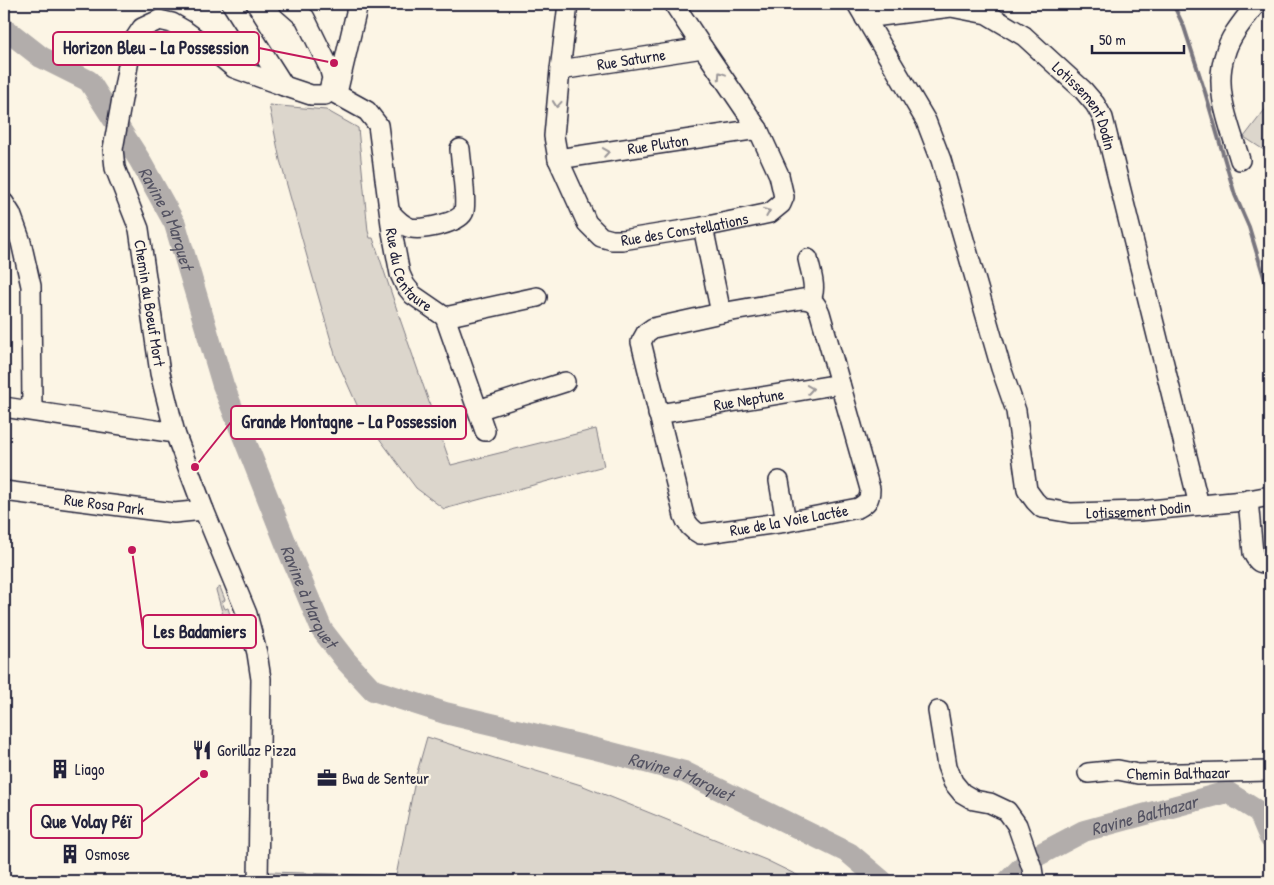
<svg xmlns="http://www.w3.org/2000/svg" width="1274" height="885" font-family="'Patrick Hand',sans-serif">
<rect width="100%" height="100%" fill="#fcf5e5"/>
<filter id="ink" filterUnits="userSpaceOnUse"><feTurbulence type="fractalNoise" baseFrequency=".02" numOctaves="2"/><feDisplacementMap in="SourceGraphic" scale="10" xChannelSelector="R" yChannelSelector="G"/><feConvolveMatrix kernelMatrix="1 2 1 2 8 2 1 2 1" color-interpolation-filters="sRGB"/></filter>
<g filter="url(#ink)">
<path fill="#dcd6cc" stroke="#7f7c84" d="M1270,103v51l-26,-17z
M269,105l57,5 32,18 10,103 2,7h3l27,81 51,146 145,-36 8,37 -160,43 -28,-21 -55,-74 -25,-56 -25,-87 -31,-111z
M220,587l5,13 -3,2 3,7 3,-1 10,34 -7,2 -15,-54z
M427,737l154,48 185,75 43,21h-539v-9l126,4 20,-100z"/>
<g fill="none" stroke-linecap="round" stroke-linejoin="round">
<path stroke="#78757e" stroke-width="4" d="M1173,4l11,23 21,65 30,103 14,32 21,70"/>
<g stroke="#b2adab" stroke-width="22">
<path id="s1" d="M4,28l37,29 48,24 50,78 36,65 48,161 67,169 32,76 24,31 27,29 72,23 151,36 88,23 165,81 33,28"/>
<path id="s2" d="M1008,881l21,-21 55,-29 143,-39 32,20 11,26"/>
</g>
<defs>
<g id="minor">
<path d="M232,4l52,82"/>
<path id="s3" d="M568,4l-8,66 -6,66 4,23 29,64 14,14 11,3h10l81,-13 67,-14 11,-9 3,-7 -5,-22 -21,-46 -55,-81 -29,-44"/>
<path id="s4" d="M857,4l69,117 15,39 60,208 15,43 11,79 8,11 7,7 29,5 69,-2 103,-10 27,-5"/>
<path id="s5" d="M865,18l86,-11 36,7 37,22 59,54 12,14 8,14 96,387"/>
<path id="s6" d="M560,70l143,-22"/>
<path id="s7" d="M329,90l38,21 11,14 14,107 8,42 5,11 8,10 32,22 40,114"/>
<path d="M337,93l21,-89"/>
<path id="s8" d="M558,159l200,-30"/>
<path d="M1240,160c-10,-34 -27,-71 -15,-106 5,-19 20,-35 31,-50"/>
<path d="M4,203l7,11 10,28 10,44 1,124"/>
<path d="M390,212c6,7 12,14 21,16 12,2 50,-5 53,-17 3,-13 -3,-48 -4,-62"/>
<path d="M703,227l18,86"/>
<path d="M808,259c2,11 10,31 2,41"/>
<path d="M802,299c11,1 14,4 18,14l50,176c0,11 -3,14 -12,19l-72,14 -86,12c-8,-4 -13,-9 -16,-18l-43,-174 5,-9 7,-5 68,-15z"/>
<path d="M445,317l92,-20"/>
<path d="M4,407l171,26"/>
<path d="M478,410l87,-28"/>
<path id="s9" d="M658,414l182,-30"/>
<path d="M779,481l7,41"/>
<path id="s10" d="M4,491l170,22 30,-3"/>
<path d="M1248,500l5,53c4,9 7,11 17,10"/>
<path d="M938,711l9,55 6,16 9,11 12,7 16,3 17,8 10,14 15,43 2,13"/>
<path id="s11" d="M1088,773l30,-3 20,4 132,-3"/>
<path d="M258,881l3,-202 -4,-26 -10,-39 -43,-104 -29,-77 -15,-60 -21,-144 -24,-61 -2,-19 19,-106 10,-15 17,-8 13,3 12,7 33,24 17,14 50,18 27,9h14l4,-5 3,-12 -3,-11 -24,-49 -16,-14"/>
</g>
</defs>
<use href="#minor" stroke="#22223b" stroke-width="22"/>
<use href="#minor" stroke="#fcf5e5" stroke-width="19"/>
</g>
<defs><path id="oneway-chevron" d="M-2-3.5L2.5 0L-2 3.5" fill="none" stroke-width="1.6" stroke-linecap="round" stroke-linejoin="round" transform="scale(1.25)"/></defs>
<g stroke="#9a9698">
<use href="#oneway-chevron" transform="translate(721 75) rotate(-124)"/>
<use href="#oneway-chevron" transform="translate(557 104) rotate(95)"/>
<use href="#oneway-chevron" transform="translate(606 152) rotate(-9)"/>
<use href="#oneway-chevron" transform="translate(767 212) rotate(-22)"/>
<use href="#oneway-chevron" transform="translate(810 389) rotate(-9)"/>
</g>
</g>
<defs>
<symbol id="restaurant-bare" viewBox="-9 -9 18 18"><path d="M-5-6h1v4h1v-4h1v4h1v-4h1v5L-1.5 .5V6h-2V.5L-5-1ZM5-6V6H3V1.5H1.5Q1.5-4 5-6Z" fill="#22223b" stroke="#fcf5e5" stroke-width="2.5" paint-order="stroke"/></symbol>
<symbol id="building-bare" viewBox="-9 -9 18 18"><path d="M-4-6H4V6H1V3H-1V6H-4ZM-2.5-4.3h1.7v1.8h-1.7ZM.8-4.3h1.7v1.8H.8ZM-2.5-1h1.7V.8h-1.7ZM.8-1h1.7V.8H.8Z" fill="#22223b" stroke="#fcf5e5" stroke-width="2.5" paint-order="stroke"/></symbol>
<symbol id="office-bare" viewBox="-9 -9 18 18"><path d="M-6-3h4V-5.5h4V-3h4V5H-6ZM-1-4.5V-3h2v-1.5ZM-6 0V1H6V0Z" fill="#22223b" stroke="#fcf5e5" stroke-width="2.5" paint-order="stroke"/></symbol>
</defs>
<g fill-rule="evenodd">
<use href="#restaurant-bare" x="188" y="736" width="28" height="28"/>
<use href="#building-bare" x="46" y="755" width="28" height="28"/>
<use href="#office-bare" x="313" y="764" width="28" height="28"/>
<use href="#building-bare" x="56" y="840" width="28" height="28"/>
</g>
<g text-anchor="middle" dominant-baseline="central" stroke-width="4.5" stroke-linejoin="round" paint-order="stroke">
<g font-size="16" fill="#22223b" stroke="#fcf5e5">
<text stroke="none"><textPath href="#s6" startOffset="72">Rue Saturne</textPath></text>
<text stroke="none"><textPath href="#s5" startOffset="261">Lotissement Dodin</textPath></text>
<text stroke="none"><textPath href="#s8" startOffset="101">Rue Pluton</textPath></text>
<text stroke="none"><textPath href="#s3" startOffset="331">Rue des Constellations</textPath></text>
<text stroke="none"><textPath href="#s7" startOffset="212">Rue du Centaure</textPath></text>
<text transform="translate(150 303) rotate(81)">Chemin du Boeuf Mort</text>
<text stroke="none"><textPath href="#s9" startOffset="92">Rue Neptune</textPath></text>
<text stroke="none"><textPath href="#s10" startOffset="101">Rue Rosa Park</textPath></text>
<text stroke="none"><textPath href="#s4" startOffset="640">Lotissement Dodin</textPath></text>
<text transform="translate(789 520) rotate(-10)">Rue de la Voie Lactée</text>
<text stroke="none"><textPath href="#s11" startOffset="91">Chemin Balthazar</textPath></text>
</g>
<g font-size="16" fill="#22223b" stroke="#fcf5e5" text-anchor="start">
<text x="217" y="750">Gorillaz Pizza</text>
<text x="75" y="769">Liago</text>
<text x="342" y="778">Bwa de Senteur</text>
<text x="85" y="854">Osmose</text>
</g>
<g font-size="18" font-style="italic" fill="#545362" stroke="#fcf5e5">
<text stroke="none"><textPath href="#s1" startOffset="259">Ravine à Marquet</textPath></text>
<text stroke="none"><textPath href="#s1" startOffset="664">Ravine à Marquet</textPath></text>
<text stroke="none"><textPath href="#s1" startOffset="1099">Ravine à Marquet</textPath></text>
<text stroke="none"><textPath href="#s2" startOffset="154">Ravine Balthazar</textPath></text>
</g>
</g>
<path fill="none" stroke="#c2185b" stroke-width="2" d="M334 63L259 48M195 467L231 422M132 550L143 631M204 774L142 822"/>
<g fill="#c2185b" stroke="#fcf5e5" stroke-width="2">
<circle cx="334" cy="63" r="5"/>
<circle cx="195" cy="467" r="5"/>
<circle cx="132" cy="550" r="5"/>
<circle cx="204" cy="774" r="5"/>
</g>
<g fill="#fcf5e5" stroke="#c2185b" stroke-width="2">
<rect x="53" y="32" width="206" height="33" rx="5"/>
<rect x="231" y="406" width="235" height="33" rx="5"/>
<rect x="143" y="615" width="113" height="33" rx="5"/>
<rect x="31" y="805" width="111" height="33" rx="5"/>
</g>
<g font-size="18" text-anchor="middle" font-weight="bold" fill="#22223b">
<text x="156" y="54">Horizon Bleu - La Possession</text>
<text x="349" y="428">Grande Montagne - La Possession</text>
<text x="200" y="638">Les Badamiers</text>
<text x="86" y="828">Que Volay Péï</text>
</g>
<rect width="1274" height="885" fill="none" stroke="#fcf5e5" stroke-width="20"/>
<rect x="10" y="10" width="1254" height="865" fill="none" stroke="#22223b" stroke-width="2" filter="url(#ink)"/>
<path d="M1092 45v8h92v-8" fill="none" stroke="#22223b" stroke-width="2.5"/>
<text x="1099" y="45" font-size="15" fill="#22223b" stroke="#fcf5e5" stroke-width="4" paint-order="stroke">50 m</text>
</svg>
